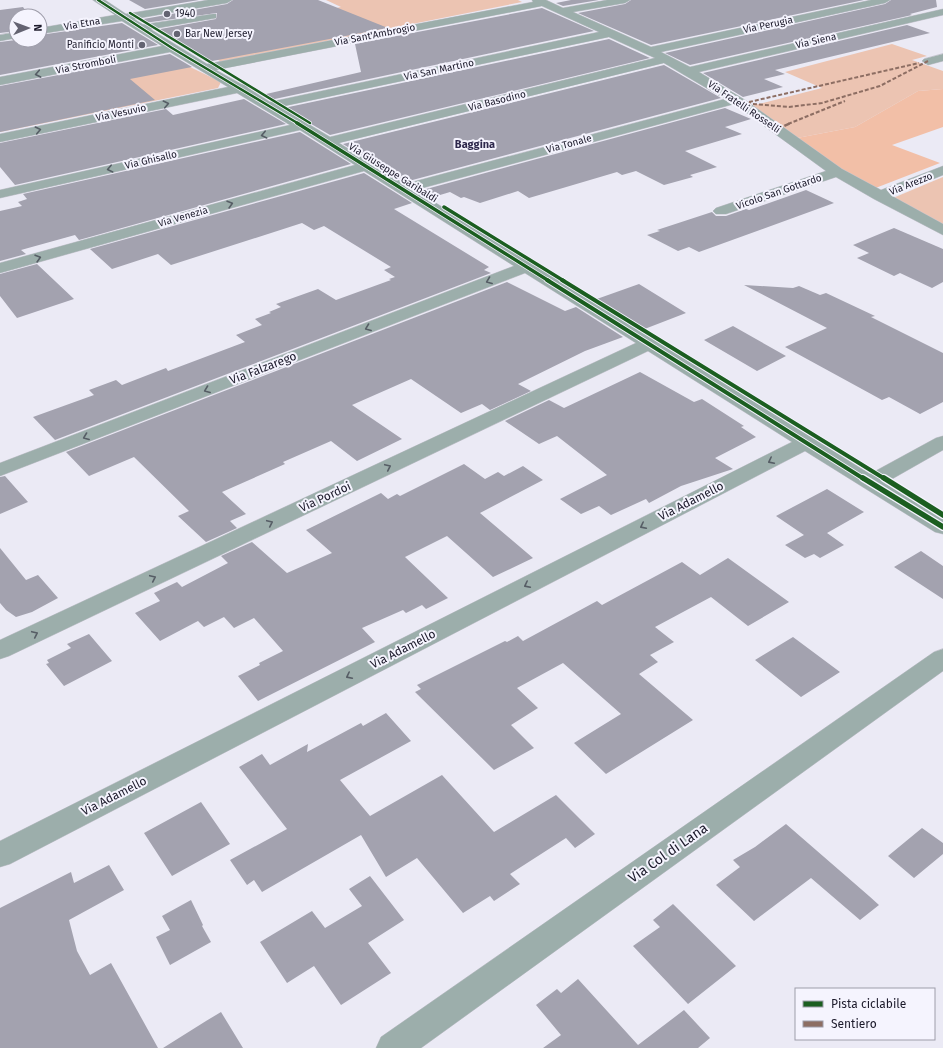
<svg xmlns="http://www.w3.org/2000/svg" width="943" height="1048" font-family="'Fira Sans',sans-serif">
<rect width="100%" height="100%" fill="#ebeaf5"/>
<path fill="#ecc4b2" d="M326,0h192l4,2 -300,60 -40,-21 159,-34z
M892,44l35,12 -15,4 31,11v18l-25,2 -63,36 -58,11 -46,-32 71,-18 -37,-16z
M188,66l33,16 -3,6 -218,44v-29z
M943,177v48l-50,-27z"/>
<path fill="#f2bfa7" d="M943,89v38l-51,18 48,18 -67,26 -33,-19 -43,-32 58,-11 63,-36z"/>
<path fill="#a3a2af" d="M129,0h70l-54,9z
M233,0h85l70,28 -181,34 -52,-32 61,-11 1,-6 -73,10 -6,-3 89,-16z
M571,0h28l-36,6 -7,-3z
M631,0h233l-213,45 -73,-32 47,-9z
M891,0h45l1,7 -27,7 2,1 -222,50 -25,-12 220,-49z
M23,7l6,9h-13v15l-16,2v-23z
M542,8l52,23 -324,69 -8,-5 99,-23 -6,-28z
M122,23l36,22 -158,30v-33l16,-2h24v-5z
M907,25l23,8 -155,37 10,4 -21,5 19,8 -40,10 -40,-24z
M609,39l41,19 -320,77 -46,-27z
M170,54l22,13 -62,12 25,21 -155,32v-46z
M664,65l57,33 -316,84 -62,-38z
M244,99l42,25 -271,61 -15,-18v-24l166,-34 7,6z
M725,108l26,11 -26,8 17,7 -57,17 32,16 -27,8 3,2 -29,8 -28,-14 -14,4 -5,-3 -88,26 -11,-7 -38,12 -16,-6 -3,1 -11,-6 -20,6 -11,-7z
M300,132l51,32 -272,76 -4,-5 -54,15 5,4 -26,7v-50l22,-5 -4,-4 9,-3 -4,-5z
M364,173l48,30 -18,6 95,58 -5,3 7,3 -436,167 -22,-23 61,-22 -5,-5 27,-10 6,5 44,-17 2,3 77,-29 -9,-7 26,-10 -7,-6 16,-6 -2,-1 12,-5 -5,-3 42,-15 18,11 55,-20 -2,-1 6,-2 -11,-7 7,-3 -67,-41 -10,4 -12,-7 -131,42 -13,-11 -46,15 -22,-20z
M806,190l28,13 -135,49 -10,-5 -11,4 -31,-16 13,-4 -3,-1 55,-18 4,4h10l20,-7 3,1z
M894,228l49,21v33l-11,6 -32,-15 -6,3 -37,-18 12,-5 -16,-8z
M37,264l37,35 -57,19 -17,-22v-22z
M507,282l58,29 11,-4 47,30 -38,14 -67,33 13,7 -41,19 -8,-6 -21,9 -50,-34 -59,26 50,34 -45,22 -26,-20 -48,21 2,2 -63,28 24,22 -16,7 7,7 -31,14 -28,-26 11,-5 -55,-54 -45,19 -23,-24z
M639,284l47,29 -44,17 -48,-30z
M744,285l49,3 6,-2 21,9 6,-2 49,23 -4,1 72,36v49l-23,12 -31,-17 -7,3 -97,-53 42,-19z
M733,326l23,13 30,17 -29,15 -53,-31z
M640,372l54,30 8,-3 42,27 -3,1 15,10 -41,21 18,11 -52,17 -32,17 -3,-4 -35,16 -12,-9 -18,8 -21,-15 47,-24 -50,-39 -18,8 -34,-23 44,-21 15,8z
M464,464l21,15 13,-7 6,4 19,-10 20,14 -63,33 53,45 -40,19 -46,-41 -42,21 43,41 -22,11 -4,-4 -16,8 -3,-3 -41,18 13,14 -117,59 -20,-25 22,-11 -1,-2 24,-12 -29,-33 -20,10 -10,-11 -20,10 -6,-6 -38,20 -25,-28 25,-12 -6,-8 23,-11 5,5 46,-24 -7,-7 31,-14 35,31 45,-20 -26,-23 75,-37 7,6 9,-5 3,2z
M5,476l23,26 -28,12v-37z
M827,489l37,23 -37,21 17,12 -24,13 -6,-4 -9,4 -20,-13 19,-10 -28,-19z
M0,548l26,32 12,-5 20,23 -26,14 -16,5 -10,-7 -6,-7z
M921,551l22,15v33l-49,-32z
M728,558l61,44 -41,24 -37,-29 -56,30 19,15 -24,13 8,7 -19,12 54,46 -87,54 -32,-31 47,-29 -58,-51 -46,25 21,20 -27,17 23,23 -40,22 -79,-78 6,-3 -4,-4 88,-44 2,1 11,-6 5,5 74,-40 5,4 80,-43 18,13z
M89,634l23,27 -48,25 -18,-22 3,-1 -2,-3 24,-12 -4,-4z
M793,637l47,35 -39,25 -46,-37z
M386,713l25,28 -71,39 30,36 72,-41 52,57 62,-37 39,39 -20,14 -9,-10 -56,36 10,10 -26,17 -4,-5 -27,17 -46,-55 -31,19 -25,-42 -99,57 -8,-12 -7,5 -17,-25 57,-31 -48,-62 23,-13 8,11 38,-21 -1,8 54,-29 2,3z
M201,802l29,42 -58,32 -28,-43z
M786,824l83,72 10,9 -19,15 -49,-42 -57,43 -38,-36 24,-18 -7,-7 22,-13z
M922,828l21,15v11l-29,24 -26,-22z
M109,865l15,25 -55,30 8,31 13,24 21,-12 47,85h-158v-140l71,-36 3,11z
M370,876l34,44 -36,23 23,30 -50,32 -27,-39 -27,17 -27,-41 52,-31 13,17 37,-22 -13,-17z
M191,900l12,25 -1,1 9,16 -41,23 -14,-28 14,-7 -8,-14z
M673,904l63,62 -48,38 -55,-58 27,-19 -7,-7z
M578,979l60,66 46,-35 26,28 -12,10h-155l18,-13 -25,-30 21,-16 4,4z
M221,1012l22,36h-80l43,-27z"/>
<g fill="none" stroke-linecap="round" stroke-linejoin="round">
<defs>
<path id="service" d="M213,14h3v4l-75,13 -4,-3 4,-3z"/>
<path id="minor" d="M93,0h12l21,14 82,-14h24l-5,3 -93,16 73,45 326,-62 -1,-2h14l17,8 44,-8h23l-5,3 -52,9 78,35 220,-47h19l-5,3 -224,49 29,15 253,-58v6l-244,57 46,28 97,69 39,21 62,-24v9l-51,21 51,28v11l-69,-36 -38,-22 -110,37h-10l-3,-3 3,-3 110,-37 -92,-67 -319,86 455,284 66,-36 7,-2v14l-58,33 58,34v17l-8,-2 -130,-81 -795,413 -10,3v-26l792,-399 -144,-91 -639,305 -9,3v-19l636,-297 -111,-70 -525,203v-13l514,-197 -150,-95 -364,102v-10l355,-98 -55,-35 -300,68v-8l290,-65 -53,-32 -237,49v-8l228,-47 -58,-35 -170,33v-8l162,-31 -40,-25 -82,13v-6l75,-13zM542,6l57,26 -329,70 -22,-14 -2,-3 -5,-1 -25,-14zM609,37l46,21 -325,79 -50,-30zM664,63l61,36 -320,85 -66,-41z
M16,32v6l-16,3v-6z
M943,54v7l-15,4 -6,-4 2,-2z
M943,649v22l-522,377h-45l5,-11 553,-385z"/>
</defs>
<use href="#service" stroke="#c7c5d0" stroke-width="1"/>
<use href="#minor" stroke="#c7c5d0" stroke-width="1"/>
<use href="#service" fill="#9caeab" fill-rule="evenodd"/>
<use href="#minor" fill="#9caeab" fill-rule="evenodd"/>
<path stroke="#8d6e63" stroke-width="2" stroke-dasharray="4 2" stroke-linecap="butt" d="M749,102l170,-39
M741,103l48,4 33,-4 58,-17 48,-25
M788,124l57,-23"/>
<path stroke="#8d6e63" stroke-width="2.5" stroke-dasharray="5.5 2.5" stroke-linecap="butt" d="M777,129l14,-6"/>
<defs>
<path id="cycleway-far3" d="M98,0l74,48 127,76
M130,13l180,110"/>
<path id="cycleway-far2" d="M297,123l252,158
M444,207l120,74"/>
<path id="cycleway-far1" d="M547,280l317,199
M562,280l323,199"/>
<path id="cycleway" d="M863,478l80,49
M884,478l59,37"/>
</defs>
<use href="#cycleway-far3" stroke="#f5f4fe" stroke-width="4"/>
<use href="#cycleway-far2" stroke="#f5f4fe" stroke-width="5"/>
<use href="#cycleway-far1" stroke="#f5f4fe" stroke-width="6"/>
<use href="#cycleway" stroke="#f5f4fe" stroke-width="8"/>
<use href="#cycleway-far3" stroke="#1b5e20" stroke-width="2.5"/>
<use href="#cycleway-far2" stroke="#1b5e20" stroke-width="3.5"/>
<use href="#cycleway-far1" stroke="#1b5e20" stroke-width="4"/>
<use href="#cycleway" stroke="#1b5e20" stroke-width="5.5"/>
</g>
<defs><path id="oneway-chevron" d="M-2-3.5L2.5 0L-2 3.5" fill="none" stroke-width="1.6" stroke-linecap="round" stroke-linejoin="round"/></defs>
<g stroke="#565d65">
<use href="#oneway-chevron" transform="translate(38 74) rotate(169)"/>
<use href="#oneway-chevron" transform="translate(166 104) rotate(-12)"/>
<use href="#oneway-chevron" transform="translate(38 130) rotate(-12)"/>
<use href="#oneway-chevron" transform="translate(264 135) rotate(167)"/>
<use href="#oneway-chevron" transform="translate(110 169) rotate(167)"/>
<use href="#oneway-chevron" transform="translate(230 204) rotate(-16)"/>
<use href="#oneway-chevron" transform="translate(38 258) rotate(-16)"/>
<use href="#oneway-chevron" transform="translate(489 281) rotate(159)"/>
<use href="#oneway-chevron" transform="translate(368 328) rotate(159)"/>
<use href="#oneway-chevron" transform="translate(207 390) rotate(159)"/>
<use href="#oneway-chevron" transform="translate(86 437) rotate(159)"/>
<use href="#oneway-chevron" transform="translate(771 461) rotate(153)"/>
<use href="#oneway-chevron" transform="translate(388 467) rotate(-25)"/>
<use href="#oneway-chevron" transform="translate(270 523) rotate(-25)"/>
<use href="#oneway-chevron" transform="translate(643 526) rotate(153)"/>
<use href="#oneway-chevron" transform="translate(153 578) rotate(-25)"/>
<use href="#oneway-chevron" transform="translate(527 585) rotate(153)"/>
<use href="#oneway-chevron" transform="translate(35 634) rotate(-25)"/>
<use href="#oneway-chevron" transform="translate(349 676) rotate(153)"/>
</g>
<g fill="#646372" stroke="#f5f4fe" stroke-width="1.5">
<circle cx="167" cy="14" r="4"/>
<circle cx="177" cy="34" r="4"/>
<circle cx="142" cy="45" r="4"/>
</g>
<g text-anchor="middle" dominant-baseline="central" stroke-width="4" stroke-linejoin="round" paint-order="stroke">
<g font-size="10" fill="#1c1a2b" stroke="#f5f4fe" text-anchor="start">
<text x="175" y="14">1940</text>
<text x="185" y="34">Bar New Jersey</text>
<text x="134" y="45" text-anchor="end">Panificio Monti</text>
</g>
<g font-size="10" fill="#1c1a2b" stroke="#f5f4fe">
<text transform="translate(82 24) rotate(-10)">Via Etna</text>
<text transform="translate(768 25) rotate(-12)">Via Perugia</text>
<text transform="translate(375 35) rotate(-11)">Via Sant'Ambrogio</text>
<text transform="translate(816 41) rotate(-13)">Via Siena</text>
<text transform="translate(86 65) rotate(-11)">Via Stromboli</text>
<text transform="translate(439 70) rotate(-12)">Via San Martino</text>
<text transform="translate(497 101) rotate(-14)">Via Basodino</text>
<text transform="translate(744 107) rotate(34)">Via Fratelli Rosselli</text>
<text transform="translate(121 113) rotate(-12)">Via Vesuvio</text>
<text transform="translate(569 144) rotate(-15)">Via Tonale</text>
<text transform="translate(151 160) rotate(-13)">Via Ghisallo</text>
<text transform="translate(393 173) rotate(32)">Via Giuseppe Garibaldi</text>
<text transform="translate(911 184) rotate(-22)">Via Arezzo</text>
<text transform="translate(779 192) rotate(-19)">Vicolo San Gottardo</text>
<text transform="translate(183 217) rotate(-16)">Via Venezia</text>
</g>
<g font-size="11" font-weight="bold" fill="#2d274c" stroke="#f5f4fe">
<text x="475" y="144">Baggina</text>
</g>
<g font-size="12" fill="#1c1a2b" stroke="#f5f4fe">
<text transform="translate(263 368) rotate(-21)">Via Falzarego</text>
<text transform="translate(325 497) rotate(-25)">Via Pordoi</text>
<text transform="translate(691 501) rotate(-27)">Via Adamello</text>
<text transform="translate(403 649) rotate(-27)">Via Adamello</text>
<text transform="translate(114 796) rotate(-27)">Via Adamello</text>
</g>
<g font-size="14" fill="#1c1a2b" stroke="#f5f4fe">
<text transform="translate(668 853) rotate(-35)">Via Col di Lana</text>
</g>
</g>
<rect x="795" y="988" width="140" height="52" fill="#f5f4fe" stroke="#9e9daa"/>
<rect x="803" y="1001" width="20" height="6" fill="#1b5e20" stroke="#9e9daa"/>
<text x="831" y="1008" font-size="12" fill="#1c1a2b">Pista ciclabile</text>
<rect x="803" y="1021" width="20" height="6" fill="#8d6e63" stroke="#9e9daa"/>
<text x="831" y="1028" font-size="12" fill="#1c1a2b">Sentiero</text>
<g transform="translate(28 28) rotate(89)"><circle r="19" fill="#f5f4fe" stroke="#9e9daa"/>
<path d="M0-3L7 15L0 10L-7 15Z" fill="#646372"/>
<text y="-6" font-size="11" font-weight="bold" text-anchor="middle" fill="#1c1a2b">N</text>
</g>
</svg>
